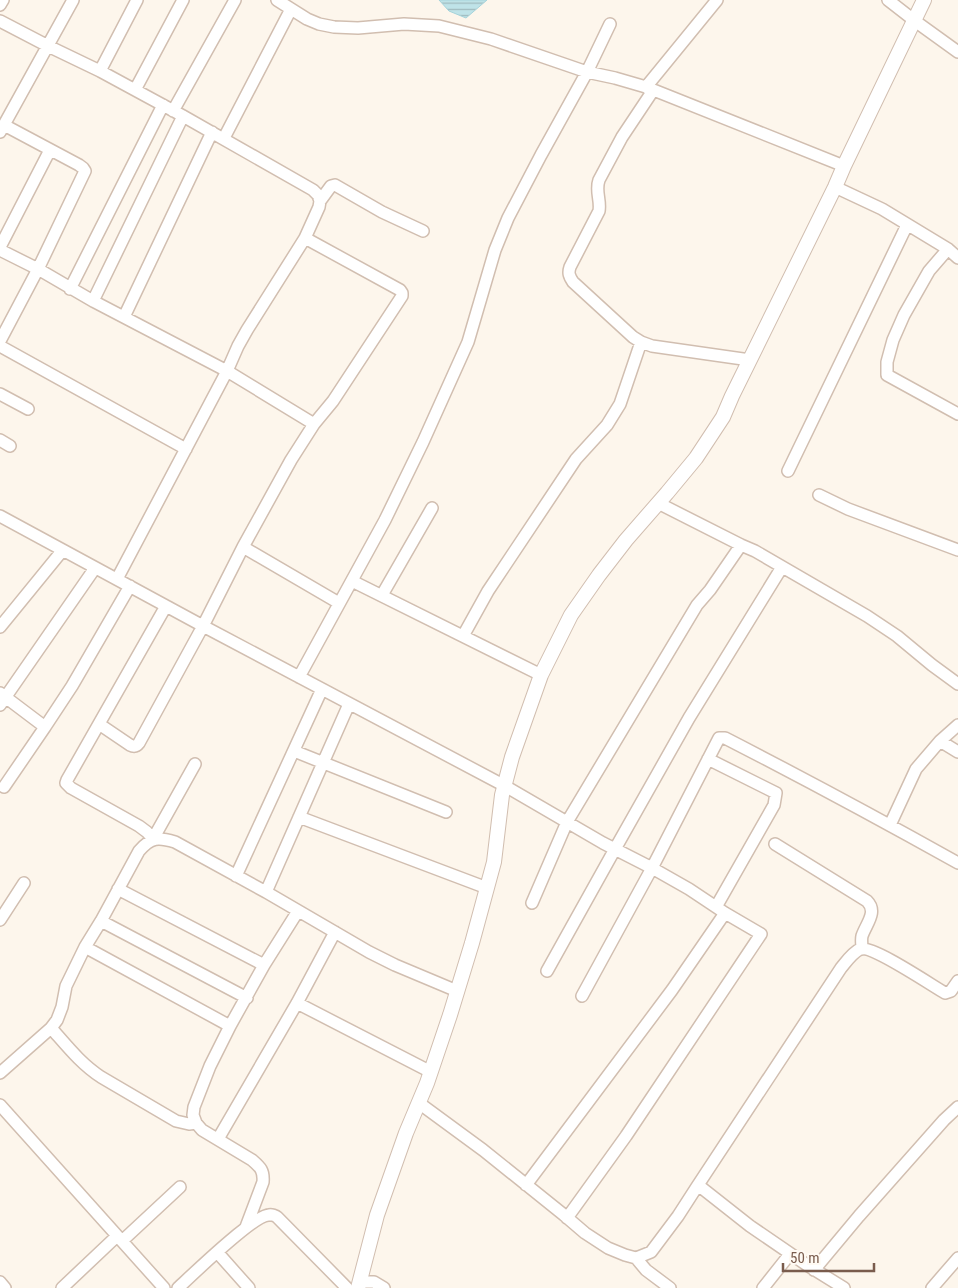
<svg xmlns="http://www.w3.org/2000/svg" width="958" height="1288" font-family="'Roboto Condensed',sans-serif">
<defs>
<pattern id="water-rules" width="6" height="5" patternUnits="userSpaceOnUse" patternTransform="scale(1.25)"><rect width="6" height="5" fill="#bfe3e8"/><path d="M0 2.5h6" fill="none" stroke="#a0bbbe"/></pattern>
</defs>
<rect width="100%" height="100%" fill="#fdf6ec"/>
<path fill="url(#water-rules)" stroke="#a5d3da" d="M439,0h48l-21,18 -17,-7z"/>
<g fill="none" stroke-linecap="round" stroke-linejoin="round">
<defs>
<path id="minor" d="M277,0l30,19 12,5 15,3 24,1 46,-4 35,2 52,13 96,33 28,6 31,9 198,79
M888,0l27,21 43,31
M0,5l3,-5
M0,21l48,25 52,25 83,45 130,74 5,5 2,6 -1,6 -14,31 -58,92 -9,16 -11,25 -110,208
M100,71l37,-71
M646,87l5,4 -1,4 -28,42 -23,43c-4,11 2,20 0,31l-29,56c-2,6 -1,9 3,15l60,55 8,5 11,4 98,14
M646,87l71,-87
M135,90l48,-90
M173,111l62,-111
M0,132l73,-132
M224,138l67,-129
M835,187l47,22 66,40 10,9
M320,201l11,-15 4,-1 47,27 41,19
M0,247l50,-97
M948,249l-19,22 -25,44 -11,25 -6,22v13l71,39
M0,250l38,19 55,32 134,70 87,53
M70,289l93,-184
M93,301l90,-185
M124,317l88,-185
M0,341l38,-72 47,-98 -2,-3 -4,-3 -75,-40
M0,346l186,103
M0,394l28,15
M0,440l10,6
M788,471l119,-246
M819,495l29,14 110,41
M658,503l83,42 14,6 112,65 30,20 35,29 26,19
M0,516l203,110 302,160 98,57 49,25 37,21 36,24 36,21 -135,202 -59,82
M243,547l96,56
M352,581l189,94
M382,595l50,-87
M166,606l-99,174 -1,3 5,5 68,38 8,6 6,7 42,-75
M0,627l62,-76
M463,636l25,-45 88,-132 31,-34 13,-21 21,-62
M299,677l86,-157 38,-78 45,-100 27,-92 13,-32 33,-63 46,-83 23,-48
M0,693l45,34 27,-41 58,-100
M0,705l95,-137
M99,724l31,21c4,2 6,2 9,-2l64,-117 40,-79 48,-87 23,-36 19,-23 69,-105v-3l-2,-3 -95,-52
M940,741l18,11
M294,751l152,61
M708,759l68,34 -2,12 -58,102
M4,787l41,-60
M299,817l188,71
M890,825l26,-56 24,-28 18,-16
M775,844l92,57c11,11 -1,23 -5,35 -1,4 0,8 0,13
M236,876l86,-187
M118,889l146,76
M266,892l83,-188
M532,903l35,-81 130,-217 13,-15 31,-45
M0,920l24,-37
M101,921l146,77
M85,947l145,79
M547,971l68,-122 74,-131 93,-151
M582,996l70,-128 67,-130h6c78,40 156,82 233,125
M297,1003l134,69
M51,1028c16,18 30,36 50,49l75,44 13,3 7,-1
M0,1073l51,-45 6,-8 5,-13 4,-21 19,-39 16,-26 38,-70c12,-14 19,-14 36,-9l91,50 103,60 26,13 62,26
M419,1103l64,47 81,65 21,18 23,15 17,7 11,3 15,-6 27,-36 20,-31
M0,1105l164,183
M218,1139l79,-136 38,-71
M526,1185l146,-195 53,-77
M246,1227l17,-45c1,-12 -3,-15 -11,-22l-50,-30 -6,-7 -3,-8 1,-8 16,-41 20,-40 34,-61 34,-54
M122,1241l58,-54
M217,1252l32,36
M636,1258l10,12 24,18
M814,1270l45,-54 85,-96 14,-13
M0,1282l5,6
M360,1282h14l10,6
M62,1288l55,-52
M178,1288c14,-13 76,-73 91,-73 2,-1 7,1 8,2l70,71
M763,1288l27,-34
M844,1288l-37,-23 -57,-39 -52,-41 143,-217c5,-6 11,-15 19,-19 12,-4 71,36 85,44l6,-2 7,-10
M932,1288l26,-30"/>
<path id="tertiary" d="M358,1288l19,-73 29,-82 21,-50 23,-68 22,-72 22,-81 8,-67 10,-38 29,-82 30,-60 28,-40 27,-35 41,-47 29,-35 27,-41 9,-21 103,-209 9,-21 80,-166"/>
</defs>
<use href="#minor" stroke="#d1beb0" stroke-width="14"/>
<use href="#tertiary" stroke="#d1beb0" stroke-width="16"/>
<use href="#minor" stroke="#fff" stroke-width="11"/>
<use href="#tertiary" stroke="#fff" stroke-width="14"/>
</g>
<path d="M783 1263v8h91v-8" fill="none" stroke="#7a5c4d" stroke-width="2.5"/>
<text x="790" y="1263" font-size="15" fill="#7a5c4d" stroke="#fffaf3" stroke-width="4" paint-order="stroke">50 m</text>
</svg>
